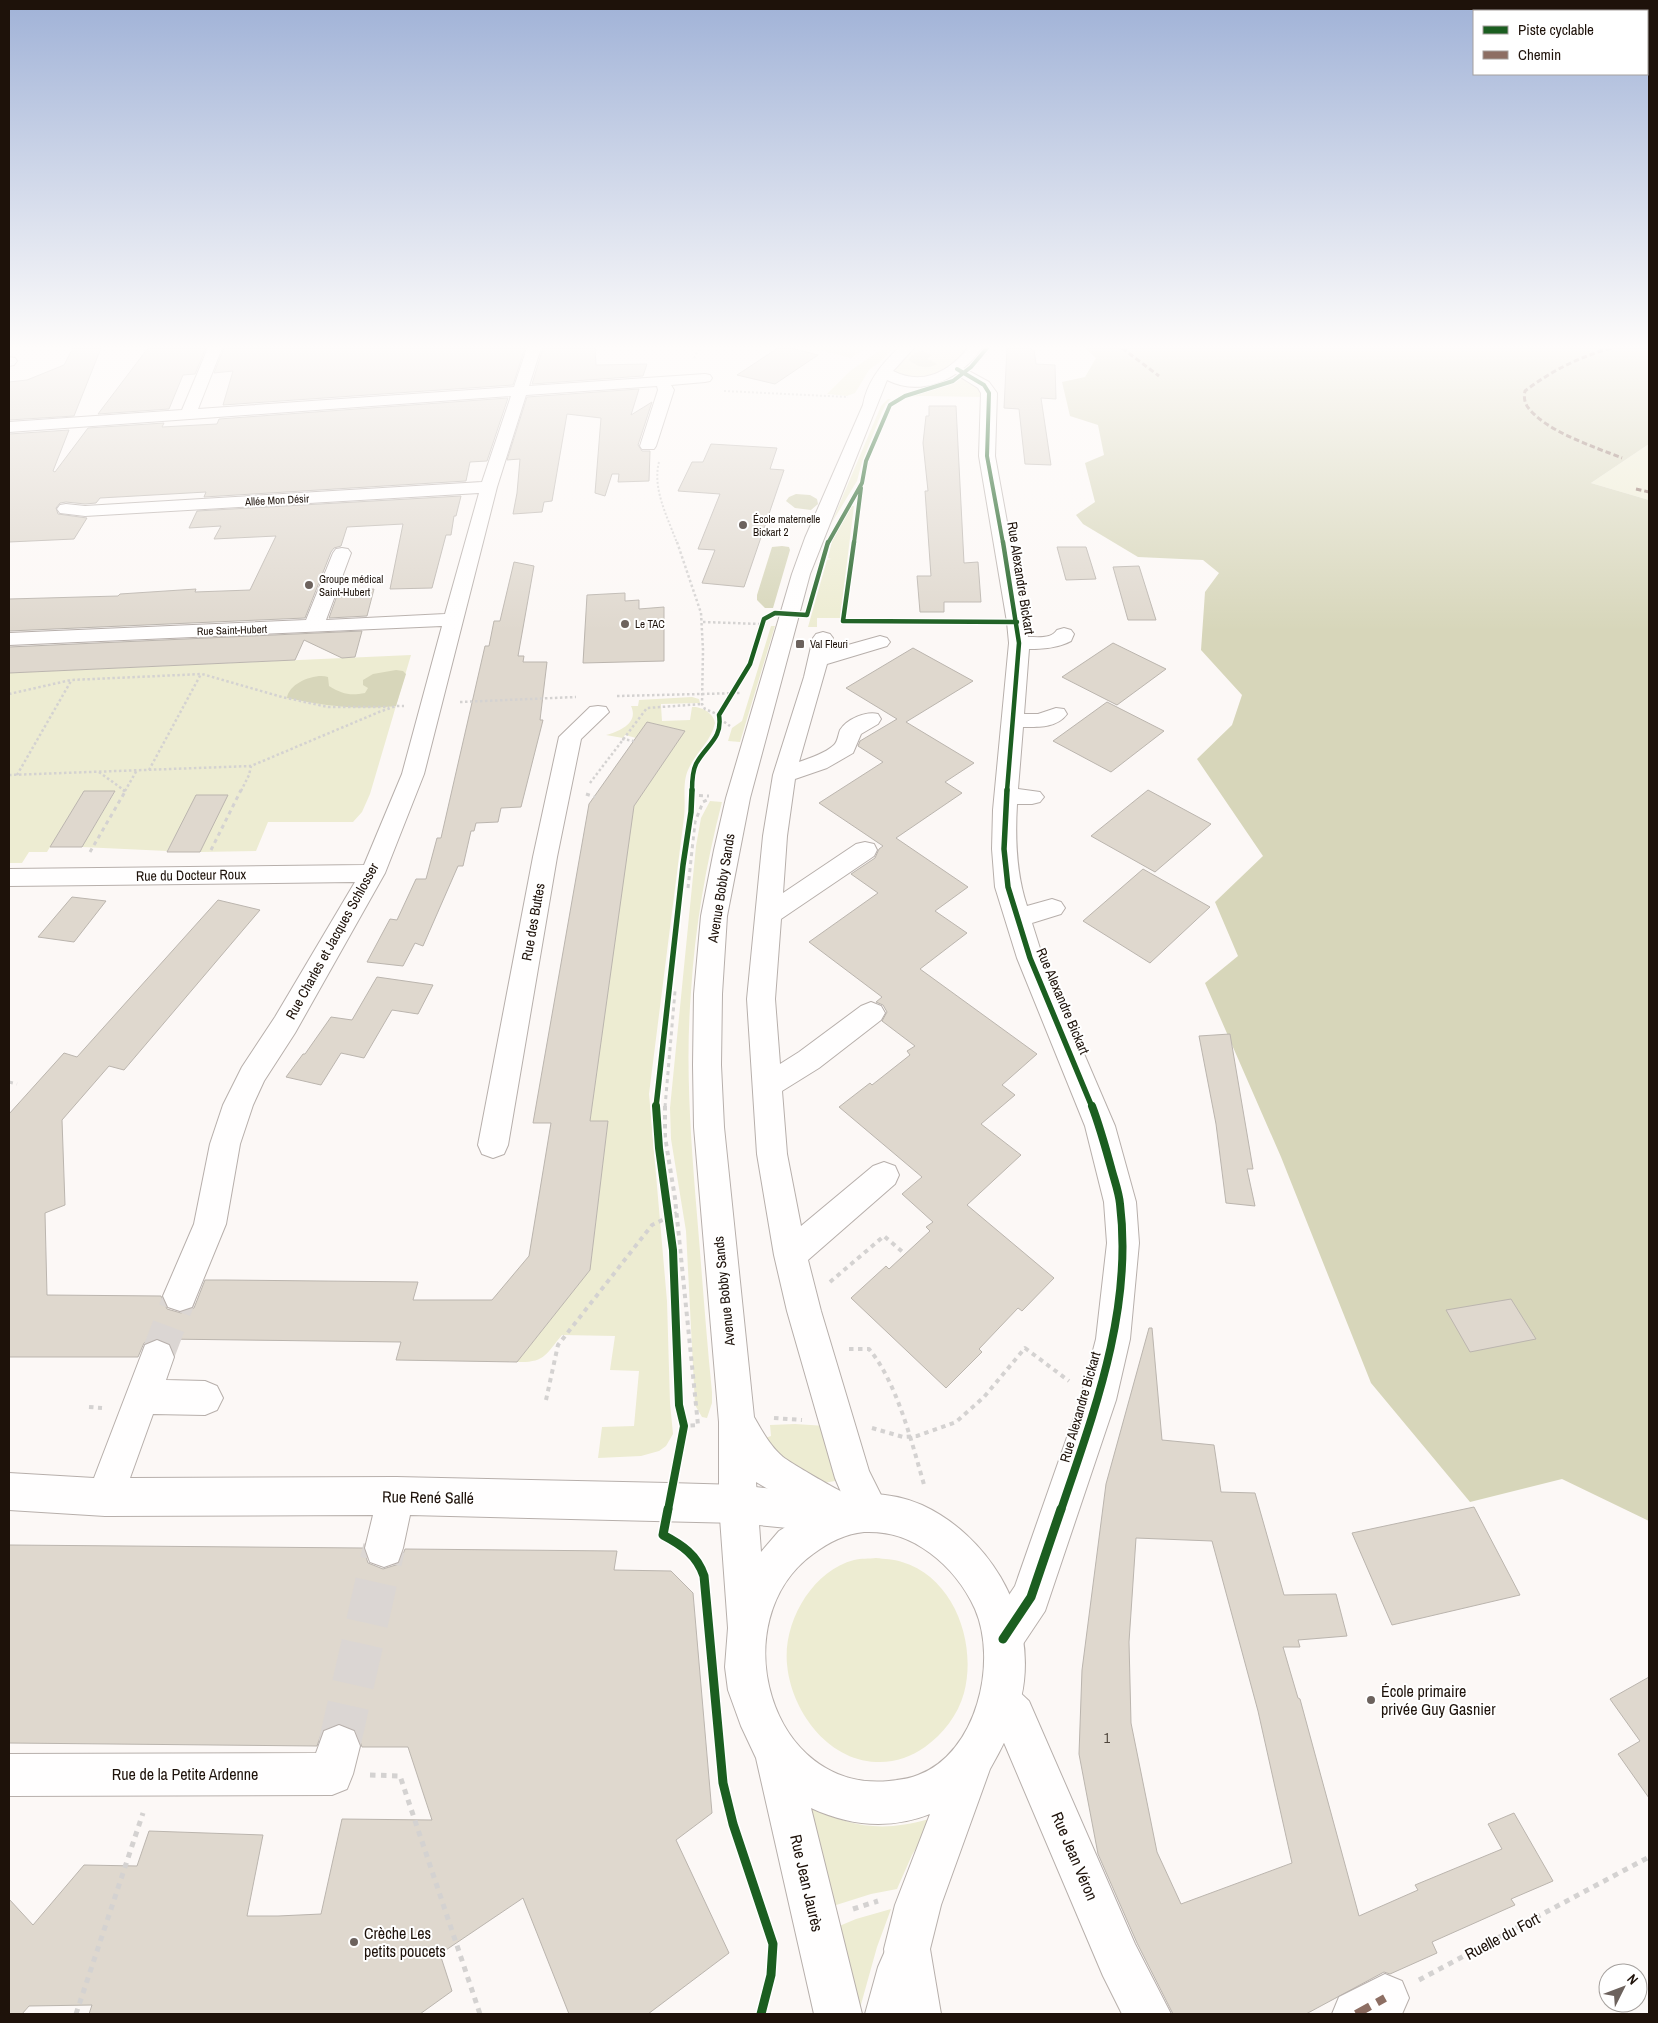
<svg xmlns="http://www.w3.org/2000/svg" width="1658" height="2023" font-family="'Archivo Narrow',sans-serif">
<rect width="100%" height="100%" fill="#fcf8f6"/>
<path fill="#edecd2" d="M811,348h55l-15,10z
M883,348h11l-15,15 -10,7 -14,23 -8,3 -20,-2 23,-23z
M914,348h55c-13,17 -36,35 -59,31 -5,-1 -10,-4 -15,-6l1,-6z
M963,378l12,7 6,6v6l-60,-1 -15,1 41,-11z
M888,399h3l-5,5 -4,8 -20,50 -5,19 -26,43 50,-118z
M1649,444v56l-58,-17z
M851,506h3l-14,112h-23v9h-9l19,-67 4,-1 -3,-1 4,-17z
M771,626h4l-35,116 -12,-1 4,-13 10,-7z
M411,655l-41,139 -8,18 -9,10h-85l-12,29 -56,1 27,-57h-30l-30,56 -85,-4 33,-55 -31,-1 -37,61h-18l-7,11h-13v-190z
M692,697l7,2 1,4 -39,1v2l1,15 28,-1 2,-13c9,-1 22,6 23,16 -4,19 -20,30 -27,47 -6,13 -2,32 -4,47l-35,277 18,207 3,102 3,31 -7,12 -7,5 -18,5 -43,2 4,-31 32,-1 5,-55 -29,-1 5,-34 -53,-1c-16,19 -17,28 -45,27l73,-92 18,-149h-18l33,-245 11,-70 51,-75 -38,-9 -11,16 -11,-3 -2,3 -17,-3c14,-4 33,-12 25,-29h7l1,-6z
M710,801l12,1c-16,62 -27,125 -31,190 -6,74 0,149 6,223 5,59 9,118 15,177v11l-5,15 -5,-1 -7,-12 -9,-174 -15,-92 -1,-31 26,-262 5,-28z
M795,1424l31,2 12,52 -3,3 -11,2 -30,-13 -32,-31 9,-3 -1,-11z
M876,1558c8,1 18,1 26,4 53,16 75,82 62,131 -6,22 -21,41 -39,54 -14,10 -31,16 -49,15 -49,-2 -85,-52 -89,-98 -4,-42 25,-93 67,-104 7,-2 15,-1 22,-2z
M810,1806c41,22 74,26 119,13l-2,11 -15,25 -15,34 -26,5 -38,12z
M891,1909l-14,38 -17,61 -23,-81 19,-8z"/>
<path fill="#d7d6ba" d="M1085,348h564v96l-58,39 58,17v1021l-87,-42 -92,23 -99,-119 -90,-226 -76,-174 33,-27 -23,-54 48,-46 -66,-97 35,-34 10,-30 -41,-45 4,-58 14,-19 -16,-13 -65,-3 -55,-33 -7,-9 19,-13 -10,-39 19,-8 -6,-30 -28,-9 -8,-34 23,-5 11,-19z
M922,351l10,4 -4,4 9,5c-11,6 -20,3 -29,-5l7,-6z
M796,494l14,1 7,4 1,5 -7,6 -16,-2 -9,-7 3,-4z
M782,546l7,1 1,3 -17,58h-8l-8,-8v-5l15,-48z
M396,670l7,1 3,3 -10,32c-39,4 -71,0 -109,-8 2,-15 28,-25 41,-21l1,9c13,8 21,10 36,7l3,-5 -5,-3v-5l10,-6z"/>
<path fill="#dfd8ce" stroke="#bbb5ae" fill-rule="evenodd" d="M73,348h28l-27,68 -65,4v-38l18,-2 37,-15z
M148,348h58l-11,26 -12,1 -14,34 -71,5z
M224,348h301l-12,37 -290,20 10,-34 -19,2z
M543,348h52l1,17 51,-1 -4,12 -111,8z
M778,348h13l27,7 -43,29 -38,-9z
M1007,348h24v2h3l2,14 19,1 1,34 -15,-1 10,67 -26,-1 -6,-55 -15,-1z
M639,389l-8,26 21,-13 -14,43 4,6h8l-1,30 -31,1 1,-8h-7l-7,22 -10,-3 6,-75 -34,-4 -15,87 -8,1 -2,10 -29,2 4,-21 3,-34 -13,1 20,-63z
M508,398l-21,63 -17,1 -4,19 -262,16 2,-5 -106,6 -4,5 -11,1 -19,-2 -6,1 -4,5 2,6 29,4 -13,21 -65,3v-108l60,-4 -16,41 2,1 33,-44 76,-5 -2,4 55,-3 2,-5z
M929,406h27l8,157 14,-1 3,40h-37v10h-24l-3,-36h14l-6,-85h3l-5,-48 3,-27h3z
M711,444l66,4 -7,21 14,1 -40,117 -42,-4 13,-33 -17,-1 22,-55 -42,-3 14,-29h11z
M461,496l-5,20h-2l-3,19h-5l-14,53 -42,1 13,-65 -56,3 -6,19 -7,2 -3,4 -26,66 -296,13v-32l109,-3 2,-2 76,-5 -1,3 55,-2 26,-54 -62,3 7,-13 -32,2 8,-17z
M1057,547h29l10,32 -30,1z
M514,562l20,4 -16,90h6l-1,6h24l-7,58h3l-22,87 -20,1 -3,14 -22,1 -2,8h-3l-8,35h-5l-35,80 -8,-3 -12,23 -36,-4 23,-43 7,1 19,-41h10l11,-41h4l44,-192h4l5,-25h6z
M1139,566l17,54h-28l-15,-53z
M374,589l-7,27 -38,2 10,-28z
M625,593v8l14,-1v9l25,-2v54l-81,2 4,-68z
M362,631l-7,26 -13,1 -38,-18 -9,20 -286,13v-26z
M1113,643l53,26 -49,36 -55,-28z
M913,648l60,33 -67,41 68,41 -29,19 17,11 -66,45 72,49 -33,24 32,22 -47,36 117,85 -35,31 13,10 -34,29 40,31 -54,50 87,73 -32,33 -4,-3 -39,41 3,3 -36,36 -95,-90 35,-32 3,3 41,-38 -4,-4 7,-5 -31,-28 20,-17 -83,-70 31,-24 2,2 38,-30 -3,-4 8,-5 -33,-25 5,-9 -4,-7 -7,-3 6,-5 -73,-55 69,-49 -27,-19 24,-16 4,-9 4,-3 -64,-43 64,-41 -25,-16 2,-5 37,-22 -51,-31z
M1107,702l57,29 -53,41 -58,-31z
M647,722l38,9 -51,75 -44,315h18l-18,149 -73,92 -121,-2 5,-18 -237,-3v2l-6,-3 -14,5 -6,14h-129v-243l55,-61 13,4 141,-157 42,10 -136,160 -15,-4 -47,54 3,85 -20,8 2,82 114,1 6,13 14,4 13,-5 11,-28h20l193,2 -5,18h79l37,-44 22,-133h-18l56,-319z
M1148,790l63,34 -56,48 -64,-36z
M84,791h31l-33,56h-32z
M196,795h32l-28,57h-33z
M1143,869l67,38 -60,56 -67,-42z
M72,897l34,4 -32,41 -36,-5z
M377,977l56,8 -15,29 -26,-4 -28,48 -23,-5 -20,32 -35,-8 17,-23h2l26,-37 21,3z
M1230,1034l23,135h-6l8,37 -29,-3 -10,-79 -17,-88z
M1511,1299l25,40 -66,13 -24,-42z
M1149,1328h3l10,112 52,5 7,47 34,1 29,102 52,-1 11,42 -49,4 2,7h-17l15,51 2,1 59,217 59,-26 -3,-5 87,-36 -14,-25 26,-11 39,68 -42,18 4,6 -83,37 5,11 -47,21 -6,-2 -78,42h-133l-36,-71 -39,-89 -19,-100 3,-84 24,-186zM1136,1538l76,3 46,170 34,152 -111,41 -24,-52 -26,-129 -2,-81z
M1474,1507l46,88 -128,30 -40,-92z
M9,1545l354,3 5,15 15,6 16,-5 6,-15 212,2 -3,19 57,1 22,22 19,220 -36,27 53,113 -81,61h-79l-46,-116 -83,56 12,37 -32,23h-331l3,-9 -63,1 -7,8h-13v-115l24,26 51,-60 53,1 12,-35 114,4 -16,81h31l43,-2 21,-95 90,1 -24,-73h-46l-6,-17 -16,-7 -17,6 -6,17 -308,-3z
M1649,1677v121l-31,-44 22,-13 -30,-42z"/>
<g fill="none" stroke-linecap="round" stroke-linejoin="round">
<path stroke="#dbd6d3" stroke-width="33" stroke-dasharray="33 17" stroke-linecap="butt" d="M157,1357l23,-61"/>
<path stroke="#dbd6d3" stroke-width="42" stroke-dasharray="42 21" stroke-linecap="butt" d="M339,1746l45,-198"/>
<defs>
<path id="minor" d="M208,348h14l-24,61 316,-22 13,-39h14l-12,38 176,-12 5,1 2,3 -2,3 -5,1 -34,3 3,5 -18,56 -2,3h-12l-2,-3 18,-56 -1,-4 -131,9 -29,92 -73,287 -39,99 -90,160 -31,48 -11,24 -13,39 -14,80 -34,83 -12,4 -12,-4 -5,-11 31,-72 16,-80 13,-39 19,-38 33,-50 80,-135 -346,4v-17l355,-4 38,-91 40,-148 -433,19v-12l297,-13 27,-67 3,-4 6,-1 6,1 3,4 -25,67 119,-6 34,-121 -394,23 -25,-3 -3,-4 3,-4 6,-1 19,2 397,-24 29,-86 -502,36v-10l173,-12z
M9,357l6,1 2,3 -3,4 -5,1z
M956,364l33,18 8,11 -2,63 33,181c11,0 23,2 29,-7l7,-2 7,2 3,4 -3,7c-13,7 -28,8 -42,8l-5,65h14l18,-6 8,1 3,5c-10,14 -29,13 -44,13l-5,62 22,3 4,5 -4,5 -8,2h-15c-2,34 -1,69 10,102l25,-7 9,3 4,6 -4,6 -29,9 11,35 72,168 21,76 3,41 -9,96 -14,61 -71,211 -28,42 -14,6 -14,-6 -6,-14 6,-14 26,-39 65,-186 16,-61 11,-96 -3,-41 -19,-76 -68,-168 -22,-71 -3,-38 1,-39 16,-167 -2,-21 -28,-166 2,-63 -3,-5 -27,-17 -2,-3 2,-3z
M823,632l7,2 3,4 -3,12 50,-14 7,2 3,4 -3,4 -60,18 -28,98c11,-4 27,-9 35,-17 4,-4 4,-10 6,-15 7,-11 26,-19 38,-16l3,5 -3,5 -17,10 -8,19 -26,15 -32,11 -8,57 -4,57 73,-49 9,-2 9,2 3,6 -3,6 -93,63 -6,80 5,65 19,-12 62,-46 10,-4 10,4 4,7 -4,7 -62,48 -37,23 5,63 14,72 72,-60 11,-4 11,4 4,9 -4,9 -87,76 13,51 48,160 21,42 -6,13 -13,6 -13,-6 -3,-5 -3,6 -13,6 -101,-10 -328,-8 -7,33 -5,14 -14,5 -14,-5 -5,-14 8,-33 -268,1 -96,-6v-37l85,5 51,-133 12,-5 12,5 5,12 -8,23 39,1 12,5 6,12 -6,12 -12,5 -52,-1 -23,64 266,-1 273,6 69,2 105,12 -8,-19 -48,-167 -13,-56 -17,-101 -10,-155 16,-163 10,-61 31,-98 9,-39 3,-4z
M598,706l8,1 3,5 -28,27 -24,118 -49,288 -4,9 -11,4 -11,-4 -4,-9 55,-288 26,-120 31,-30z
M999,1681l15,6 15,14 106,243 36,70h-49l-19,-38 -104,-245 -15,-14 -6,-15 6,-15z
M339,1725l15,6 6,15 -7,28 -6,15 -15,6 -323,1v-42l307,-1 8,-22z
M901,1944l16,7 7,16 -11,47h-48l13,-47 7,-16z
M1385,1974l17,7 7,17 -7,16h-70l7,-17z"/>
<path id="major" d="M899,348h15l-21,23c29,15 56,1 75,-23h14c-21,30 -59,50 -95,32l-77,194 -60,224 -23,118 -5,78 -1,71 3,62 30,290c8,14 16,29 29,40 6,5 64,39 68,39 6,1 13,-2 19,-2 18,0 36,4 52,11 65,30 110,103 102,176 -3,30 -19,62 -34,88l-49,136 -11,44 11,65h-48l-9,-65 11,-44 35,-91c-41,16 -80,12 -119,-6l51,206h-48l-58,-256 -15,-32 -13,-36 -3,-23 3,-39 -9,-124v-82l-25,-295 -1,-62 1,-71 7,-78 13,-66 12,-52 66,-224 13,-36 58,-133c4,-23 19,-42 36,-57zM756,1482l52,31 -29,18 -18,21zM864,1532c26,-1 46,6 66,21 19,14 35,34 45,56 23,53 2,144 -57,166 -9,4 -20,5 -29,6 -120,12 -167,-161 -76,-227 16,-12 32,-20 51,-22z"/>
</defs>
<use href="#minor" stroke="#b7afab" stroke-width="2"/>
<use href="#major" stroke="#b7afab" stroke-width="2"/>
<path stroke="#d4d2d1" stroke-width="2" stroke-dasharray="2 2" stroke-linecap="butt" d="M694,358l6,-10
M724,391l124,6
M659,462c-7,27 9,56 18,81"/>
<path stroke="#d4d2d1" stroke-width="2.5" stroke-dasharray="2.5 2.5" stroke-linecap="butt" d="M677,542l24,71 2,37 -1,54 3,5 14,6
M703,622l58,2
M9,694l62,-14 131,-6 80,23 46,10h61
M617,696l124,-3
M460,702l116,-5
M720,719l10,7
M622,739l12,2
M149,770l52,-96
M99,772l26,19
M9,775l242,-9 128,-54 17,-6h8
M17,775l54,-94
M590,783l57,-75 55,-4
M125,791l12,-21
M241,791l8,-16 2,-9"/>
<path stroke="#d4d2d1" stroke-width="3" stroke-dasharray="4 4" stroke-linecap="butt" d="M123,790l2,1
M586,794l9,3
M691,795l18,1
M211,850l30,-60
M90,852l36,-62
M688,888l7,-66 8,-20 6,-3
M9,1082l8,2
M665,1107l10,-116"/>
<path stroke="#d4d2d1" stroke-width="4" stroke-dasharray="4.5 4.5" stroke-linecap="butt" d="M665,1106v31l10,61 23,227 -14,1
M830,1282l54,-46 21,18
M849,1349h20c29,35 43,95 56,139
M546,1400l12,-55 94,-120 25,-12
M89,1407l13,1
M774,1418l28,2
M872,1428l31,9 14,-1 39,-14 28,-25 41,-49 44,33"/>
<path stroke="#d4d2d1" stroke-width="5" stroke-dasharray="5.5 5.5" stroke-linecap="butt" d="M370,1775l30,1 80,238
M853,1909l25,-8
M773,1944l8,-4
M1419,1980l230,-123
M76,2014l67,-201"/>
<use href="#minor" fill="#fffefe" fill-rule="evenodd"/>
<use href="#major" fill="#fffefe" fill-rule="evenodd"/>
<path stroke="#8d6e63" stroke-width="3" stroke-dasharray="5.5 3" stroke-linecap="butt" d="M1122,348l37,28
M1611,348c-32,9 -60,23 -86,43 -1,5 -1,10 2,15 17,25 68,41 95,52
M1636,489l13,3"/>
<path stroke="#8d6e63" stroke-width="8" stroke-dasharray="16 8" stroke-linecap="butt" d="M1356,2014l29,-16"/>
<defs>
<path id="cycleway-far4" d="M957,369l27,16 5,8 -2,63 16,87
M828,543l34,-60 4,-22 24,-56 15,-9 48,-15 18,-14 16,-19
M854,543l7,-55"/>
<path id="cycleway-far3" d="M854,542l-11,79 174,1
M1003,542l16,101 -12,148
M692,791c0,-9 0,-19 4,-27 10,-19 27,-25 23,-49l31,-51 14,-45 11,-6 32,2 21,-73"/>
<path id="cycleway-far2" d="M1007,790l-3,59 4,38 22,71 62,149
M656,1107l27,-242 8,-53 1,-22"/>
<path id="cycleway-far1" d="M656,1106l3,42 14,102 6,155 5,21 -16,84
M1061,1510c33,-98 72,-200 59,-306 -1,-11 -5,-22 -8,-33 -6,-22 -12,-44 -20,-65"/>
<path id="cycleway" d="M668,1509l-5,26c19,10 34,20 41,41l19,207 10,41 40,120 -2,31 -10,39
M1003,1639l28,-42 30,-88"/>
</defs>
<use href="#cycleway-far4" stroke="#fff" stroke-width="5.5"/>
<use href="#cycleway-far3" stroke="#fff" stroke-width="7"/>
<use href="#cycleway-far2" stroke="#fff" stroke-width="9"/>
<use href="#cycleway-far1" stroke="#fff" stroke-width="11"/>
<use href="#cycleway" stroke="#fff" stroke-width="12"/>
<use href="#cycleway-far4" stroke="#1b5e20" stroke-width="4"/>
<use href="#cycleway-far3" stroke="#1b5e20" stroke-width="4.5"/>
<use href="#cycleway-far2" stroke="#1b5e20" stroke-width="5.5"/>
<use href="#cycleway-far1" stroke="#1b5e20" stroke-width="8"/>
<use href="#cycleway" stroke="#1b5e20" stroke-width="9"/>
</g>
<linearGradient id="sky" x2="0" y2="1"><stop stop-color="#a0b2d7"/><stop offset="0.55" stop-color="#fefcfb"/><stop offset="1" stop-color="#fefcfb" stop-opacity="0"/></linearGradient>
<rect width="1658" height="631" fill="url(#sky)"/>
<g fill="#6c625d" stroke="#fff" stroke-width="2">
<circle cx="743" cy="525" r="5"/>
<circle cx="309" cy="585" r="5"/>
<circle cx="625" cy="624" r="5"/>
<rect x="795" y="639" width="10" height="10" rx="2.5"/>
<circle cx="1371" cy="1700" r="5"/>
<circle cx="354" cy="1942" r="5"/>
</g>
<g text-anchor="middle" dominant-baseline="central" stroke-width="4" stroke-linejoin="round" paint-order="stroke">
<g font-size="11" fill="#1e120a" stroke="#fff">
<text transform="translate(277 500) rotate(-3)">Allée Mon Désir</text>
<text transform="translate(232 630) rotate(-2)">Rue Saint-Hubert</text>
</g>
<g font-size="11" fill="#1e120a" stroke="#fff" text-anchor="start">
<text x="753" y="519">École maternelle<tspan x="753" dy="13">Bickart 2</tspan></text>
<text x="319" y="579">Groupe médical<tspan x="319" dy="13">Saint-Hubert</tspan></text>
<text x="635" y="624">Le TAC</text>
<text x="810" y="644">Val Fleuri</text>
</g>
<g font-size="14" fill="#1e120a" stroke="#fff">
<text transform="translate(1021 578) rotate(81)">Rue Alexandre Bickart</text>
<text transform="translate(191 875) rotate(-1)">Rue du Docteur Roux</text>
<text transform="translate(721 888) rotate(-81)">Avenue Bobby Sands</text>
<text transform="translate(533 922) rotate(-80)">Rue des Buttes</text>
<text transform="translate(332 941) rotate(-61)">Rue Charles et Jacques Schlosser</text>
<text transform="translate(1063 1001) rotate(67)">Rue Alexandre Bickart</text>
<text transform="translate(724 1291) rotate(-96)">Avenue Bobby Sands</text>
<text transform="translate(1080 1407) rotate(-74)">Rue Alexandre Bickart</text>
</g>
<g font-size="14" fill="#4e443b">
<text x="1107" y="1738">1</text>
</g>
<g font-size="16" fill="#1e120a" stroke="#fff">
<text transform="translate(428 1497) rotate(1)">Rue René Sallé</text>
<text x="185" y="1774">Rue de la Petite Ardenne</text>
<text transform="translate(1075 1856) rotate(67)">Rue Jean Véron</text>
<text transform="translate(807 1883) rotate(77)">Rue Jean Jaurès</text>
<text transform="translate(1502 1936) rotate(-28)">Ruelle du Fort</text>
</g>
<g font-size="16" fill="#1e120a" stroke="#fff" text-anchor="start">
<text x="1381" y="1691">École primaire<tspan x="1381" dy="18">privée Guy Gasnier</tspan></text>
<text x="364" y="1933">Crèche Les<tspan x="364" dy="18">petits poucets</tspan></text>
</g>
</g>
<rect width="1658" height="2023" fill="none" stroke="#1e120a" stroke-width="20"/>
<rect x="1473" y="10" width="175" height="65" fill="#ffffff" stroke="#a5a09d"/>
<rect x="1483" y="26" width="25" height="8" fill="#1b5e20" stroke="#a5a09d"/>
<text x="1518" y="35" font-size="15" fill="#1e120a">Piste cyclable</text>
<rect x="1483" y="51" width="25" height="8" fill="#8d6e63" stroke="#a5a09d"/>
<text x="1518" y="60" font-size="15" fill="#1e120a">Chemin</text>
<g transform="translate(1623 1988) rotate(48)"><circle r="24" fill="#ffffff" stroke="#a5a09d"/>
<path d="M0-4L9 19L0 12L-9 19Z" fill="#6c625d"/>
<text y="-8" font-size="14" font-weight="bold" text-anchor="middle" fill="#1e120a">N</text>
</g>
</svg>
